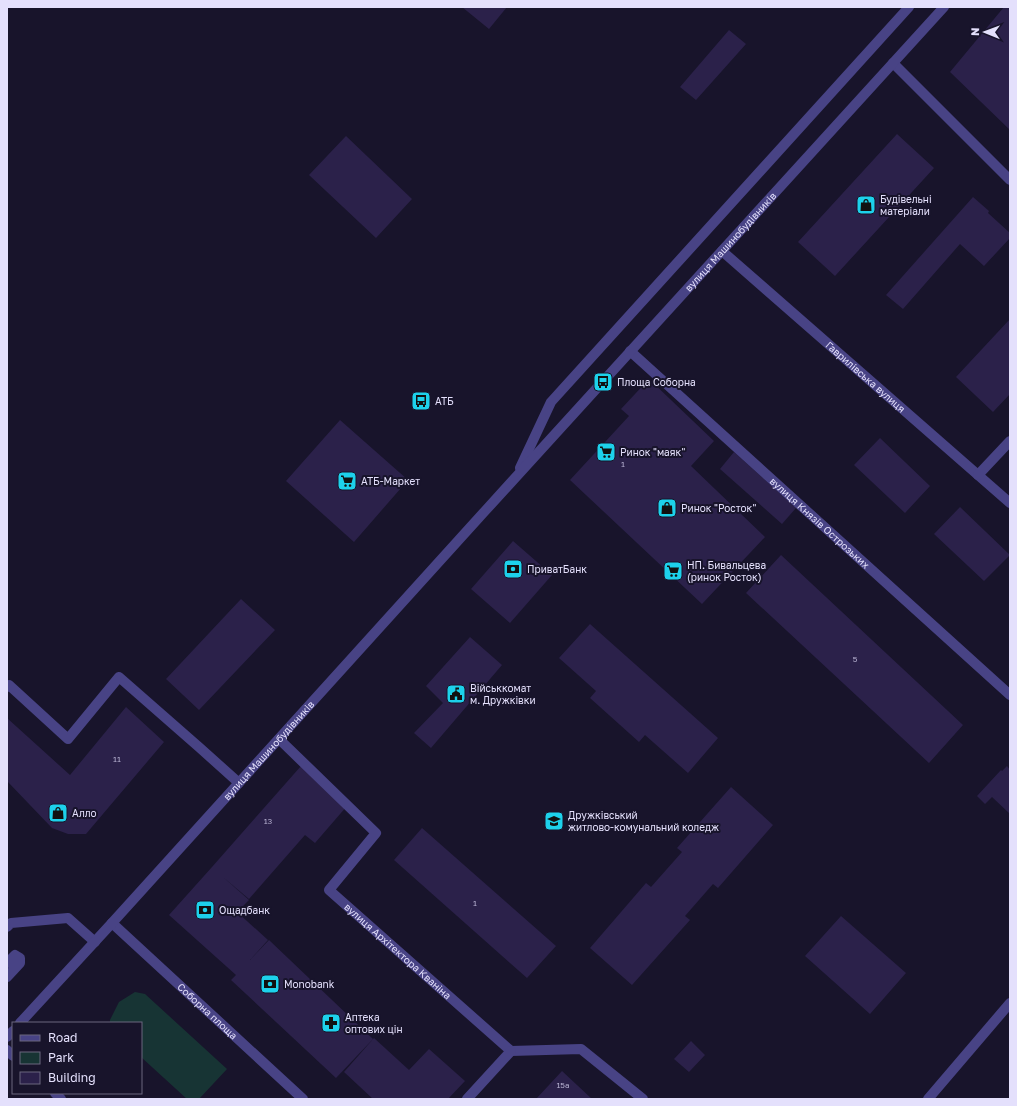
<svg xmlns="http://www.w3.org/2000/svg" width="1017" height="1106" font-family="'Golos Text',sans-serif">
<rect width="100%" height="100%" fill="#18142b"/>
<path fill="#173434" d="M135,992l10,2 82,75 -28,30h-12l-46,-42v-34h-31v-3l9,-18z"/>
<path fill="#2b214a" d="M462,7h45l-18,22z
M1004,7h6v123l-60,-58z
M729,30l17,14 -50,56 -16,-13z
M897,134l37,34 -99,108 -37,-34z
M346,136l66,63 -36,39 -67,-63z
M973,197l16,14 -1,2 22,20v5l-26,28 -24,-22 -57,65 -17,-14z
M1010,319v75l-17,18 -37,-35z
M649,379l65,62 -23,25 74,71 -63,67 -132,-124 59,-64 -8,-7z
M340,420l68,60 -54,62 -68,-61z
M880,438l50,48 -25,27 -51,-48z
M734,452l62,56 -14,16 -62,-55z
M960,507l50,48 -26,26 -50,-47z
M513,541l39,34 -42,48 -39,-34z
M781,555l182,170 -34,38 -183,-170z
M241,599l34,31 -76,80 -33,-31z
M590,624l128,114 -30,35 -43,-38 -6,7 -49,-44 6,-7 -37,-33z
M470,637l32,28 -71,83 -17,-15 29,-30 -17,-17z
M126,707l38,35 -78,92h-18l-16,-6 -45,-47v-63l63,57z
M301,766l46,40 -32,37 -10,-8 -56,64 -26,-22 26,23 -12,12 31,28 -18,20 19,-20 104,99 -37,39 -105,-98 5,-5 -67,-60 43,-48z
M1007,766l3,4v44l-18,-17 -7,7 -8,-8 24,-26 1,1z
M731,787l42,38 -55,63 -5,-4 -28,32 5,4 -58,65 -42,-37 56,-65 5,4 31,-35 -5,-4z
M422,828l134,118 -29,32 -133,-118z
M841,916l65,57 -36,41 -65,-58z
M374,1038l35,32 20,-21 36,32 -17,18h-75l-29,-27z
M691,1041l14,14 -16,17 -15,-13z
M562,1071l30,28h-56z"/>
<g fill="none" stroke-linecap="round" stroke-linejoin="round">
<g stroke="#484385" stroke-width="10">
<path d="M893,63l117,117"/>
<path id="s1" d="M722,251l288,252"/>
<path id="s2" d="M630,351l380,344"/>
<path d="M520,468l31,-66 358,-395"/>
<path d="M978,475l32,-34"/>
<path d="M7,687l2,-2 59,54 51,-62 81,71 39,35"/>
<path id="s3" d="M279,739l97,94 -47,57 182,161 70,-2 62,50"/>
<path id="s4" d="M112,923l191,176"/>
<path d="M7,927l4,-4 57,-5 27,24"/>
<path d="M7,963l8,-8 5,3v5l-13,14"/>
<path id="s5" d="M20,1023l92,-100 373,-412 459,-504"/>
<path d="M7,1037l6,-6"/>
<path d="M7,1050l6,6"/>
<path d="M55,1093l6,6"/>
<path d="M467,1099l44,-48"/>
<path d="M928,1099l82,-96"/>
</g>
</g>
<defs>
<symbol id="shop-square" viewBox="-11 -11 22 22"><rect x="-9" y="-9" width="18" height="18" rx="4" fill="#1dd1eb" stroke="#18142b"/><path d="M-5-2.5h2.3a2.7 3.5 0 0 1 5.4 0H5L5.5 6h-11ZM-1.5-2.5h3a1.5 2.3 0 0 0-3 0Z" fill="#111"/></symbol>
<symbol id="bus-square" viewBox="-11 -11 22 22"><rect x="-9" y="-9" width="18" height="18" rx="4" fill="#1dd1eb" stroke="#18142b"/><path d="M-5-6H5V4H4V6H2V4H-2V6H-4V4H-5ZM-3.5-4V0h7V-4ZM-3.5 1.2v1.5H-2V1.2ZM2 1.2v1.5H3.5V1.2Z" fill="#111"/></symbol>
<symbol id="supermarket-square" viewBox="-11 -11 22 22"><rect x="-9" y="-9" width="18" height="18" rx="4" fill="#1dd1eb" stroke="#18142b"/><path d="M-6-5.5h2.5l.6 2H6L4.5 2H-2.5L-4.4-4H-6ZM-1.5 3.2a1.3 1.3 0 1 0 .1 0ZM3 3.2a1.3 1.3 0 1 0 .1 0Z" fill="#111"/></symbol>
<symbol id="bank-square" viewBox="-11 -11 22 22"><rect x="-9" y="-9" width="18" height="18" rx="4" fill="#1dd1eb" stroke="#18142b"/><path d="M-6-4H6V4H-6ZM0-2.3a2.3 2.3 0 1 0 0 4.6a2.3 2.3 0 1 0 0-4.6Z" fill="#111"/></symbol>
<symbol id="civic-square" viewBox="-11 -11 22 22"><rect x="-9" y="-9" width="18" height="18" rx="4" fill="#1dd1eb" stroke="#18142b"/><path d="M-.6-6.5H3V-4.5H.6V-3L4-1V1h2V6H-6V1h2V-1L-.6-3ZM-1.2 2.5V6h2.4V2.5Z" fill="#111"/></symbol>
<symbol id="university-square" viewBox="-11 -11 22 22"><rect x="-9" y="-9" width="18" height="18" rx="4" fill="#1dd1eb" stroke="#18142b"/><path d="M0-5L7-2L0 1L-7-2ZM-4 1L0 2.5L4 1V4Q0 6-4 4Z" fill="#111"/></symbol>
<symbol id="pharmacy-square" viewBox="-11 -11 22 22"><rect x="-9" y="-9" width="18" height="18" rx="4" fill="#1dd1eb" stroke="#18142b"/><path d="M-2-6h4v4h4v4h-4v4h-4v-4h-4v-4h4Z" fill="#111"/></symbol>
</defs>
<g fill-rule="evenodd">
<use href="#shop-square" x="855" y="194" width="22" height="22"/>
<use href="#bus-square" x="592" y="371" width="22" height="22"/>
<use href="#bus-square" x="410" y="390" width="22" height="22"/>
<use href="#supermarket-square" x="595" y="441" width="22" height="22"/>
<use href="#supermarket-square" x="336" y="470" width="22" height="22"/>
<use href="#shop-square" x="656" y="497" width="22" height="22"/>
<use href="#bank-square" x="502" y="558" width="22" height="22"/>
<use href="#supermarket-square" x="662" y="560" width="22" height="22"/>
<use href="#civic-square" x="445" y="683" width="22" height="22"/>
<use href="#shop-square" x="47" y="802" width="22" height="22"/>
<use href="#university-square" x="543" y="810" width="22" height="22"/>
<use href="#bank-square" x="194" y="899" width="22" height="22"/>
<use href="#bank-square" x="259" y="973" width="22" height="22"/>
<use href="#pharmacy-square" x="320" y="1012" width="22" height="22"/>
</g>
<g text-anchor="middle" dominant-baseline="central" stroke-width="4" stroke-linejoin="round" paint-order="stroke">
<g font-size="8" fill="#b6b0d0">
<text x="623" y="464">1</text>
<text x="855" y="659">5</text>
<text x="117" y="759">11</text>
<text x="268" y="821">13</text>
<text x="475" y="903">1</text>
<text x="563" y="1085">15а</text>
</g>
<g font-size="10" fill="#e4e0fc" stroke="#18142b" text-anchor="start">
<text x="880" y="199">Будівельні<tspan x="880" dy="12">матеріали</tspan></text>
<text x="617" y="382">Площа Соборна</text>
<text x="435" y="401">АТБ</text>
<text x="620" y="452">Ринок "маяк"</text>
<text x="361" y="481">АТБ-Маркет</text>
<text x="681" y="508">Ринок "Росток"</text>
<text x="687" y="565">НП. Бивальцева<tspan x="687" dy="12">(ринок Росток)</tspan></text>
<text x="527" y="569">ПриватБанк</text>
<text x="470" y="688">Військкомат<tspan x="470" dy="12">м. Дружківки</tspan></text>
<text x="72" y="813">Алло</text>
<text x="568" y="815">Дружківський<tspan x="568" dy="12">житлово-комунальний коледж</tspan></text>
<text x="219" y="910">Ощадбанк</text>
<text x="284" y="984">Monobank</text>
<text x="345" y="1017">Аптека<tspan x="345" dy="12">оптових цін</tspan></text>
</g>
<g font-size="10" fill="#e4e0fc" stroke="#18142b">
<text stroke="none"><textPath href="#s5" startOffset="1056">вулиця Машинобудівників</textPath></text>
<text stroke="none"><textPath href="#s1" startOffset="191">Гаврилівська вулиця</textPath></text>
<text stroke="none"><textPath href="#s2" startOffset="256">вулиця Князів Острозьких</textPath></text>
<text stroke="none"><textPath href="#s5" startOffset="369">вулиця Машинобудівників</textPath></text>
<text stroke="none"><textPath href="#s3" startOffset="301">вулиця Архітектора Кваніна</textPath></text>
<text stroke="none"><textPath href="#s4" startOffset="130">Соборна площа</textPath></text>
</g>
</g>
<rect width="1017" height="1106" fill="none" stroke="#e4e0fc" stroke-width="16"/>
<rect x="12" y="1022" width="130" height="72" fill="#18142b" stroke="#6a667f"/>
<rect x="20" y="1035" width="20" height="6" fill="#484385" stroke="#6a667f"/>
<text x="48" y="1042" font-size="12" fill="#e4e0fc">Road</text>
<rect x="20" y="1052" width="20" height="12" fill="#173434" stroke="#6a667f"/>
<text x="48" y="1062" font-size="12" fill="#e4e0fc">Park</text>
<rect x="20" y="1072" width="20" height="12" fill="#2b214a" stroke="#6a667f"/>
<text x="48" y="1082" font-size="12" fill="#e4e0fc">Building</text>
<g transform="translate(985 32) rotate(271)" stroke="#18142b" stroke-width="3" paint-order="stroke">
<path d="M0-3L7 15L0 10L-7 15Z" fill="#e4e0fc"/>
<text y="-6" font-size="11" font-weight="bold" text-anchor="middle" fill="#e4e0fc">N</text>
</g>
</svg>
